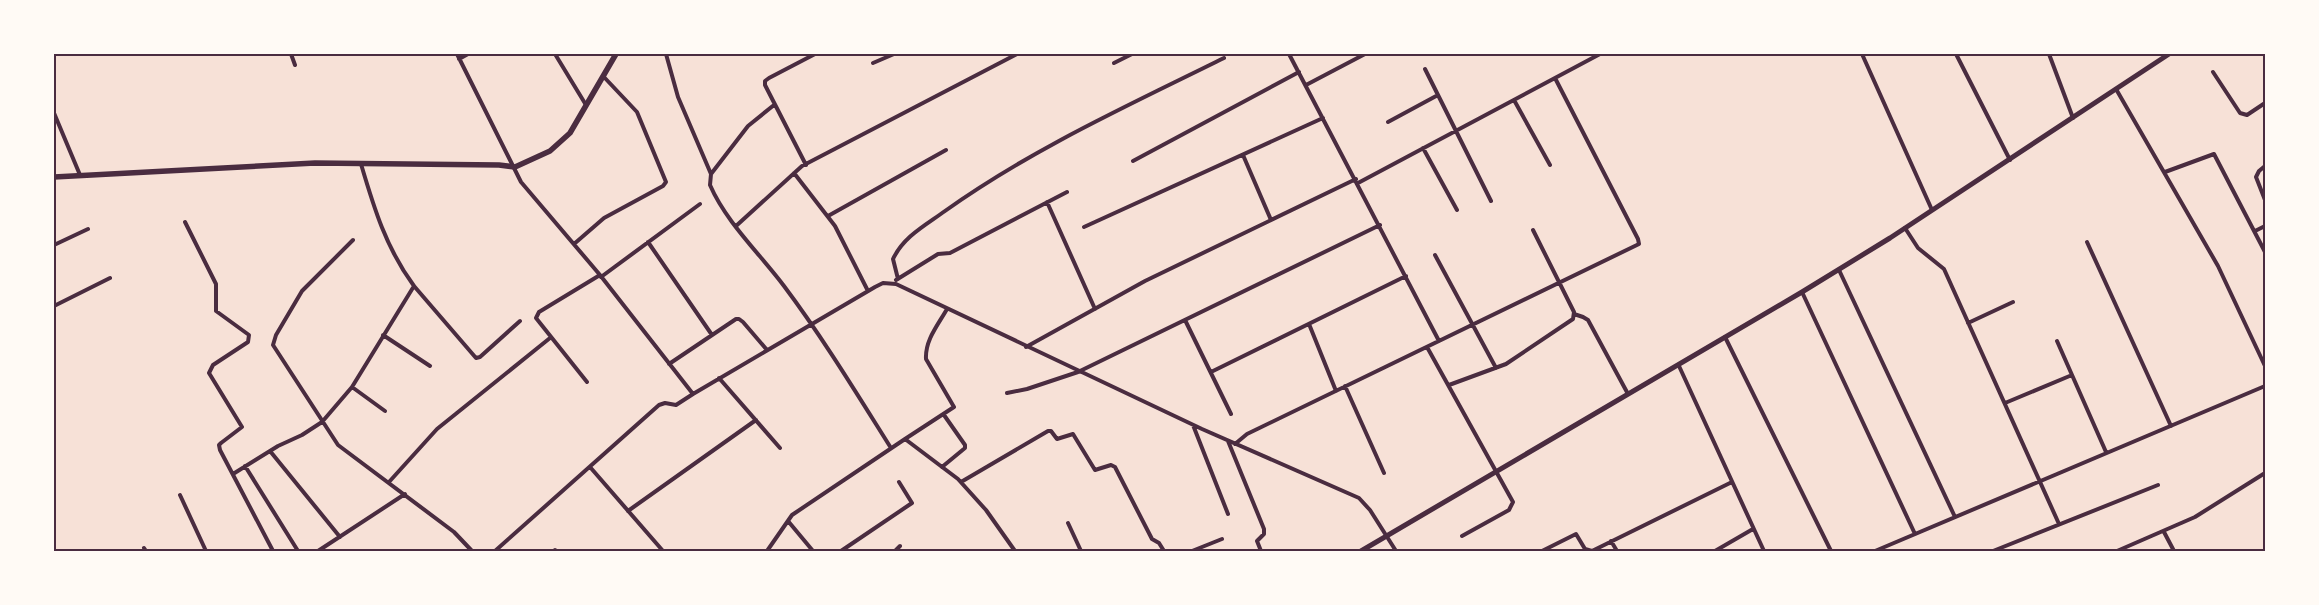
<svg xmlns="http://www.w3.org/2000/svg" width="2319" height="605" font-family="Barlow,sans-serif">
<rect width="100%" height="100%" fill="#f7e1d7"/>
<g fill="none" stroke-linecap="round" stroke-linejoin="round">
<path stroke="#4a2c40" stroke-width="4" d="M291,54l4,11
M457,54l64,128 79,93 93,119 182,-107 8,-4 13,1 306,145 157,69 11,12 26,41
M555,54l31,51
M666,54l12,43 33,77
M1289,54l150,287
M1862,54l70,156
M1956,54l54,106
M2049,54l24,64
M459,59l9,-5
M873,63l21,-9
M1114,63l18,-9
M1425,69l66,132
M2213,72l27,41 7,2 18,-12
M1306,85l59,-31
M2116,89l102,177 47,100
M1514,100l36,65
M774,105l-26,21 -37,48 -1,11c16,37 50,69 74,101 39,52 73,108 107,162
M54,113l26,62
M1388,122l50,-27
M1423,148l34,62
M1243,155l28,65
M1133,161l166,-89
M806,165l-41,-80v-4l4,-3 46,-24
M2265,166l-6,5 -3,6 9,23
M2165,172l49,-18 51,98
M794,173l41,53 33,65
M1358,183l242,-129
M1047,202l48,107
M828,216l118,-66
M185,222l31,62v27l33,24 -1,7 -35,23 -4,8 33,54 -21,16 -2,2 1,5 53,101
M736,226l66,-60 215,-112
M1084,227l239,-109
M1905,228l13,20 26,21 115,255
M2255,231l10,-5
M353,240l-51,51 -26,44 -3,10 65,100 116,87 18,19
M648,242l64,93
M2087,242l84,184
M574,244l30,-26 59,-32 3,-4 -29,-70 -34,-36
M54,245l34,-16
M1435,255l61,113
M1839,270l116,247
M601,277l99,-73
M898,279l-5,-20c11,-23 33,-34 52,-48 87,-62 184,-106 279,-153
M896,280l42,-26 12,-1 117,-61
M414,286l62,72 4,-1 40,-36
M1802,292l113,242
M54,306l56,-28
M1574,314l9,3 5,3 40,74
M1185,320l46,94
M1968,323l45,-21
M1309,324l27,67
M383,335l47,31
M1725,337l106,214
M2057,341l49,111
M1026,347l119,-66 211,-102
M1427,347l86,155 -4,8 -47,26
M669,364l67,-45h3l4,3 24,28
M1679,366l85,185
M1211,372l195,-96
M719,378l61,70
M587,382l-51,-64 3,-6 61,-37
M1449,385l57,-21 67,-45 1,-7 -41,-82
M1345,386l39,87
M352,387l33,24
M1007,393l20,-4 51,-17 302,-147
M2005,403l67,-28
M1193,425l35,89
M905,439l49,-32 -28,-48c-1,-19 12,-34 21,-50
M1228,441l36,88v5l-7,7 4,10
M1235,444l12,-10 392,-190 -1,-5 -83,-161
M270,451l70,86
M245,466l53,85
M590,467l73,84
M942,467l23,-19v-3l-21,-30
M233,474l45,-28 24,-11 20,-13 30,-35 62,-101c-28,-38 -40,-78 -53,-122
M389,482l48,-53 113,-91
M961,482l87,-51h3l6,8 16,-5 22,36 16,-5 4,2 37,72 7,4 5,8
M180,495l26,56
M628,511l128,-91
M788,521l25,30
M1068,523l13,28
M2164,532l10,19
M1611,541l6,10
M144,548l2,3
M555,550l1,1
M318,551l87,-57
M495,551l164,-146 6,-2 11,2 17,-11
M767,551l25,-36 113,-76 53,40 28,31 29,41
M841,551l71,-48 -13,-21
M895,551l5,-5
M1192,551l30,-12
M1542,551l34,-17 9,15 7,2 140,-69
M1715,551l38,-22
M1875,551l390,-165
M1993,551l165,-66
M2117,551l78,-34 70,-44"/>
<path stroke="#4a2c40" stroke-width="5" d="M1361,551l441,-259 88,-54 279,-184"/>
<path stroke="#4a2c40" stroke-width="5.5" d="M54,177l261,-14 184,2 16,2 35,-16 20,-18 46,-79"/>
</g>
<rect width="2319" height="605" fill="none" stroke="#fffaf5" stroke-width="110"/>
<rect x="55" y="55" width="2209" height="495" fill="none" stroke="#4a2c40" stroke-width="2"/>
</svg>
